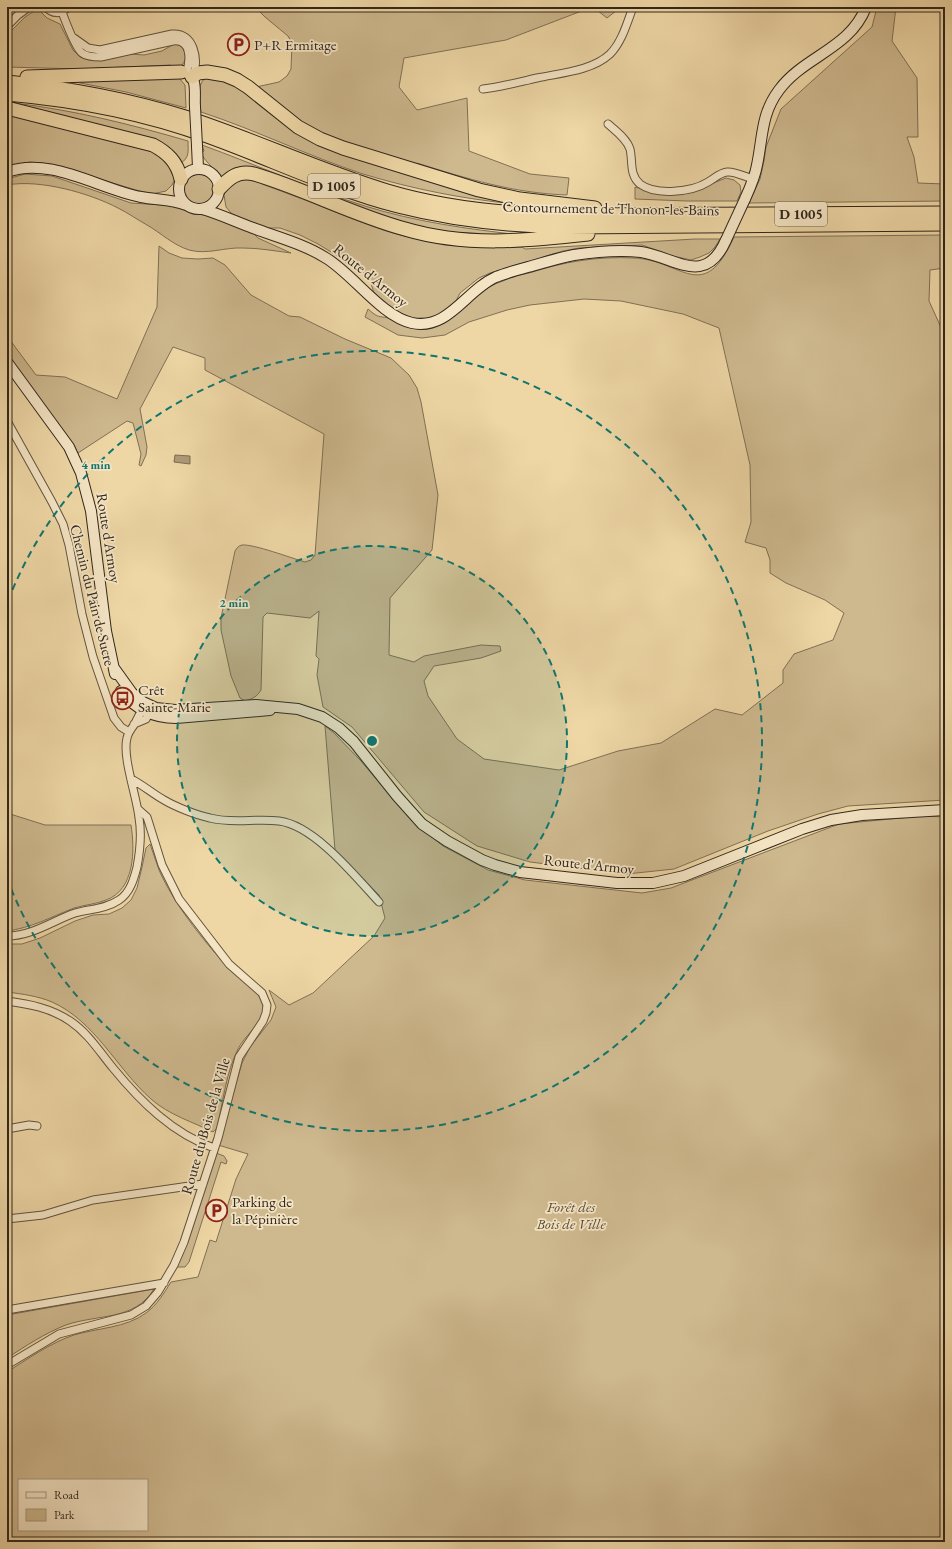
<svg xmlns="http://www.w3.org/2000/svg" width="952" height="1549" font-family="'EB Garamond',serif">
<rect width="100%" height="100%" fill="#eed6a5"/>
<filter id="stains"><feTurbulence type="fractalNoise" baseFrequency=".005" numOctaves="4"/><feColorMatrix values="0 0 0 0 .2 0 0 0 0 .09 0 0 0 0 .02 0 0 0 .5 -.17"/></filter>
<radialGradient id="worn" r=".72"><stop offset=".6" stop-color="#630" stop-opacity="0"/><stop offset="1" stop-color="#630" stop-opacity=".3"/></radialGradient>
<path fill="#ceb88e" stroke="#7f7056" fill-rule="evenodd" d="M255,7h337l-86,33 -102,18 -5,29 18,23 50,-12 2,53 61,23 39,4 -2,17c-54,-2 -99,-16 -150,-32l-1,2 -74,-23 -35,-16 -51,-39 23,-5 8,-6 4,-7 1,-26 -4,-7 -23,-19z
M593,7h28l-14,11z
M877,7h19l-4,34 25,37 1,59h-11l7,20 4,26 27,1v17l-196,2 11,-24 4,-18 2,-14 15,-38 91,-82z
M36,10l4,1 7,7 13,6 13,26 7,7 9,3h11l31,-6 13,1 18,-4 12,-7 5,1 4,3c4,7 3,14 -3,19h-8l-1,-2 -90,4 -74,-2v-32l18,-18z
M207,77l25,5 53,41 230,81c-52,-5 -102,-15 -152,-30 -55,-18 -107,-44 -162,-62 -1,-10 -6,-28 6,-35z
M179,78l6,7 1,23 -60,-16 -61,-12z
M14,103c59,7 116,21 174,38 0,11 2,16 -8,23l-3,-5z
M7,114l147,38 11,8 11,17 -4,8 -6,6 -14,3 -16,-4 -86,-26 -20,-2 -23,5z
M202,145c55,20 108,44 163,61 51,16 103,23 156,29l-27,3 -80,-10 -158,-57 -34,9c-5,-11 -16,-16 -21,-27l3,-2z
M25,174l27,2 79,27 48,3 13,7 20,3 42,18 4,4 33,15c-16,-2 -32,-5 -48,-5 -18,-1 -36,7 -54,2 -16,-5 -28,-17 -42,-25 -9,-5 -19,-12 -29,-17 -29,-15 -78,-29 -111,-23v-6z
M184 189a15 15 0 1 1 30 0a15 15 0 1 1-30 0Z
M726,178l8,2 6,5 1,7 -4,9h-50l-52,-2v-12l14,4 52,-3z
M237,179l22,1 3,4c27,10 54,20 81,31 18,7 38,15 57,20 40,10 81,13 122,12l3,2 170,-10h25l-5,8 -6,6 -9,4 -9,3 -18,-4 -31,-11 -63,3 -16,3 -73,22 -11,5 -19,15 -5,10 -7,7 -17,8h-20l-17,-8 -20,-17 -5,-16 -10,-9 -7,-1 -16,-12 -18,-11 -18,-9 -20,-7h-14l-34,-14 -6,-7 -2,-12 1,-4z
M945,235v33l-15,2 -1,31 15,33h1v466l-97,6 -30,8 -50,17 -94,38 -47,5 -97,-12 -53,-16 -53,-34 -72,-85 -29,-20 -6,-32 2,-16 -3,-3 3,-45 -9,7 -43,-5 -4,4 -2,73c-4,7 -9,9 -16,11l-5,-3 -9,-22 -10,-46v-12l14,-67c2,-3 3,-5 7,-6 12,-1 49,13 63,17l6,-2 4,-5 9,-121 -119,-64v-12l-32,-11 -33,62 7,38 -1,8 -5,11 -2,-1 2,-11 -8,-31 -6,-2 -49,32 -71,-99v-18l29,39 29,2 52,22 40,-92 2,-61 10,7 13,5 16,1 15,-1 12,7 26,30 38,21 11,1 45,22 46,19 18,17 8,13 4,14 17,93 -6,55 -42,48 -1,57 25,7 10,-6 57,-11 19,1 1,5 -20,7 -47,8 -10,15 4,15 29,43 27,20 75,11 59,-19 43,-8 54,-34 27,6 41,-32v-13l11,-16 39,-14 11,-27 -19,-13 -39,-17 -16,-10v-13l-4,-12 -21,-6 6,-20 -1,-57 -31,-137 -36,-14 -62,-13 -37,-2 -54,6 -23,5 -38,12 -24,13 -23,3 -24,-3 -33,-18 3,-8c12,11 12,6 24,10 7,3 12,7 19,9 30,6 47,-18 68,-34 7,-6 15,-10 24,-13 8,-4 17,-6 26,-8 34,-11 68,-17 105,-15 48,2 69,48 100,-21z
M325,726l9,7 26,27 52,61 31,25 45,24 37,10 117,13 29,-5 168,-64 82,-8 24,1v725h-938v-170c21,-13 43,-29 67,-37 23,-7 52,-7 72,-22 11,-8 18,-20 25,-31l27,-5 12,-37 6,2 20,-63 12,-25 -30,-9 24,-82 8,-16 21,-27 5,-13 -7,-17 20,15 24,-12 61,-57 11,-18 -6,-23 -44,-45zM19,1480h128v50h-128z
M7,813l38,12h86c4,24 4,65 -25,75 -10,4 -22,5 -32,8 -23,9 -43,20 -67,23z
M150,844c3,9 6,17 9,26 14,32 42,68 66,94 11,12 43,30 38,48 -3,14 -19,24 -25,37 -12,24 -15,53 -21,79l-4,4c-20,-10 -44,-17 -62,-33 -34,-30 -56,-78 -99,-97 -14,-6 -30,-8 -45,-10v-48h15l18,-6 35,-17 18,-6 16,-1 13,-6 9,-8 6,-12 5,-21 4,-19z
M216,1153l8,3 3,5 -1,3 -5,-2 -32,100 -4,5h-8l10,-24z
M154,1289c-19,32 -57,25 -88,36 -21,8 -40,21 -59,33v-43z"/>
<path fill="#ad9a77" stroke="#7b6c53" d="M175,455l15,1v8l-16,-2z"/>
<g fill="none" stroke-linecap="round" stroke-linejoin="round">
<defs>
<path id="street" d="M46,7c6,7 15,8 22,0
M62,12c3,8 14,37 20,41 5,4 13,4 19,4l72,-16c18,-3 18,19 13,32
M7,26l11,-11 11,-8
M74,38l14,10 12,2 72,-16c22,-2 27,25 21,42
M483,89c18,-2 36,-7 54,-11 23,-5 55,-7 73,-24 12,-12 17,-31 23,-47
M608,124c8,7 19,15 22,25 3,12 -1,26 10,35 16,12 52,8 68,-2 6,-3 11,-9 19,-10 7,-1 19,5 26,7
M7,421l45,81 11,22 6,21 13,69 11,43 21,61 7,9 8,5
M134,724l12,-5 5,-9
M131,779c12,6 22,15 33,21 12,7 32,15 46,18 22,6 46,0 69,3 35,4 77,56 100,81
M7,936c25,0 45,-15 68,-23 14,-4 31,-4 44,-13 11,-7 15,-21 18,-33 3,-16 5,-32 2,-49 -2,-21 -17,-61 -12,-80 1,-5 4,-9 7,-13 4,-7 5,-12 11,-18
M7,1001c22,3 44,7 63,20 18,12 29,30 43,47 27,33 60,66 101,80
M7,1129l22,-4 8,1
M7,1219l36,-4 50,-15 110,-16
M7,1310l157,-27
M7,1365l52,-31 72,-19 15,-9 12,-14 16,-27 10,-23 34,-104 21,-81 24,-36 3,-8 1,-8 -5,-12 -33,-29 -50,-65 -17,-34 -15,-48 -9,-8"/>
<path id="secondary" d="M187,73c11,5 7,23 8,34
M197,146l1,22
M179 189a20 20 0 1 1 40 0a20 20 0 1 1-40 0Z
M7,172c43,-16 92,17 134,25 15,3 31,2 45,8
M745,199c5,-11 10,-22 12,-34 6,-29 4,-51 22,-75 25,-34 71,-41 87,-83
M202,209c18,5 34,13 51,19 24,9 51,16 73,30 28,17 55,58 86,65 36,8 54,-33 84,-46 10,-4 21,-7 32,-10 15,-4 30,-9 46,-12 20,-3 47,-5 67,-3 34,5 64,36 85,-12
M7,362l62,85 12,26 10,38 15,120 9,43
M114,668l18,25 11,9 13,6 19,2 81,-5 42,4 24,8 17,11 15,14 43,54 25,28 25,17 35,19 13,5 25,7 97,11h36l31,-7 118,-47 29,-9 31,-5 83,-5
M121,691c14,18 32,27 55,27l94,-8"/>
<path id="highway" d="M27,77l154,-5
M192,77l6,-4 9,-1 18,3 12,5 11,7 50,40 22,12 23,9 136,42 41,9 75,9
M7,82c60,6 120,17 178,35 68,22 133,53 202,74 57,17 117,23 176,24l382,-2
M7,94c68,6 137,19 200,42 64,23 125,53 191,70 55,14 113,20 170,21l377,-3
M7,108l146,37c15,8 24,17 28,34
M219,189c10,-11 19,-19 35,-15 51,15 99,41 151,55 60,18 121,12 183,5"/>
</defs>
<use href="#street" stroke="#60533f" stroke-width="9"/>
<use href="#secondary" stroke="#30271d" stroke-width="12"/>
<use href="#highway" stroke="#30271d" stroke-width="15"/>
<use href="#street" stroke="#f4e4c4" stroke-width="7"/>
<use href="#secondary" stroke="#f4e4c4" stroke-width="10"/>
<use href="#highway" stroke="#eed6a5" stroke-width="13"/>
<defs>
<path id="secondary-bridge" d="M195,107l2,39
M726,240l19,-41"/>
</defs>
<use href="#secondary-bridge" stroke="#30271d" stroke-width="12" stroke-linecap="butt"/>
<use href="#secondary-bridge" stroke="#f4e4c4" stroke-width="10"/>
</g>
<circle cx="372" cy="741" r="195" fill="#0f766e" fill-opacity=".12"/>
<g fill="none" stroke="#0f766e" stroke-width="2" stroke-dasharray="7 5">
<circle cx="372" cy="741" r="195"/>
<path d="M8 601A390 390 0 1 1 8 881"/>
</g>
<defs>
<symbol id="parking-ring" viewBox="-11 -11 22 22"><circle r="9.5" fill="#f4e4c4" stroke="#8f2418" stroke-width="1.5"/><path d="M-3.5-5.5H1a3.5 3.5 0 0 1 0 7H-1V5.5H-3.5ZM-1-3.4V-.6H.8a1.4 1.4 0 0 0 0-2.8Z" fill="#8f2418"/></symbol>
<symbol id="bus-ring" viewBox="-11 -11 22 22"><circle r="9.5" fill="#f4e4c4" stroke="#8f2418" stroke-width="1.5"/><path d="M-5-6H5V4H4V6H2V4H-2V6H-4V4H-5ZM-3.5-4V0h7V-4ZM-3.5 1.2v1.5H-2V1.2ZM2 1.2v1.5H3.5V1.2Z" fill="#8f2418"/></symbol>
</defs>
<g fill-rule="evenodd">
<use href="#parking-ring" x="226" y="32" width="25" height="25"/>
<use href="#bus-ring" x="110" y="686" width="25" height="25"/>
<use href="#parking-ring" x="204" y="1198" width="25" height="25"/>
</g>
<g text-anchor="middle" dominant-baseline="central" stroke-width="3.5" stroke-linejoin="round" paint-order="stroke">
<g fill="#f4e4c4" stroke="#6b604f" stroke-width="1">
<rect x="308" y="174" width="52" height="24" rx="3"/>
<rect x="775" y="202" width="52" height="24" rx="3"/>
</g>
<g font-size="14" font-weight="bold" fill="#30271d">
<text x="334" y="186">D 1005</text>
<text x="801" y="214">D 1005</text>
</g>
<g font-size="15" fill="#30271d" stroke="#f4e4c4" text-anchor="start">
<text x="254" y="44">P+R Ermitage</text>
<text x="138" y="689">Crêt<tspan x="138" dy="17">Sainte-Marie</tspan></text>
<text x="232" y="1201">Parking de<tspan x="232" dy="17">la Pépinière</tspan></text>
</g>
<g font-size="15" fill="#30271d" stroke="#f4e4c4">
<text transform="translate(611 208) rotate(1)">Contournement de Thonon-les-Bains</text>
<text transform="translate(371 275) rotate(39)">Route d'Armoy</text>
<text transform="translate(109 538) rotate(81)">Route d'Armoy</text>
<text transform="translate(93 595) rotate(76)">Chemin du Pain de Sucre</text>
<text transform="translate(589 864) rotate(6)">Route d'Armoy</text>
<text transform="translate(205 1126) rotate(-74)">Route du Bois de la Ville</text>
</g>
<g font-size="15" font-style="italic" fill="#584b39" stroke="#f4e4c4">
<text x="571" y="1206">Forêt des<tspan x="571" dy="17">Bois de Ville</tspan></text>
</g>
</g>
<circle cx="372" cy="741" r="6" fill="#0f766e" stroke="#f4e4c4" stroke-width="2"/>
<g font-size="12" text-anchor="middle" font-weight="bold" fill="#0f766e" stroke="#f4e4c4" stroke-width="3.5" stroke-linejoin="round" paint-order="stroke">
<text x="96" y="469">4 min</text>
<text x="234" y="607">2 min</text>
</g>
<rect width="952" height="1549" fill="none" stroke="#eed6a5" stroke-width="24"/>
<rect x="8" y="8" width="936" height="1533" fill="none" stroke="#30271d" stroke-width="2"/>
<rect x="12" y="12" width="928" height="1525" fill="none" stroke="#30271d"/>
<rect x="18" y="1479" width="130" height="52" fill="#f4e4c4" stroke="#a69881"/>
<rect x="26" y="1492" width="20" height="6" fill="#f4e4c4" stroke="#a69881"/>
<text x="54" y="1499" font-size="12" fill="#30271d">Road</text>
<rect x="26" y="1509" width="20" height="12" fill="#ceb88e" stroke="#a69881"/>
<text x="54" y="1519" font-size="12" fill="#30271d">Park</text>
<rect width="100%" height="100%" filter="url(#stains)"/>
<rect width="100%" height="100%" fill="url(#worn)"/>
</svg>
